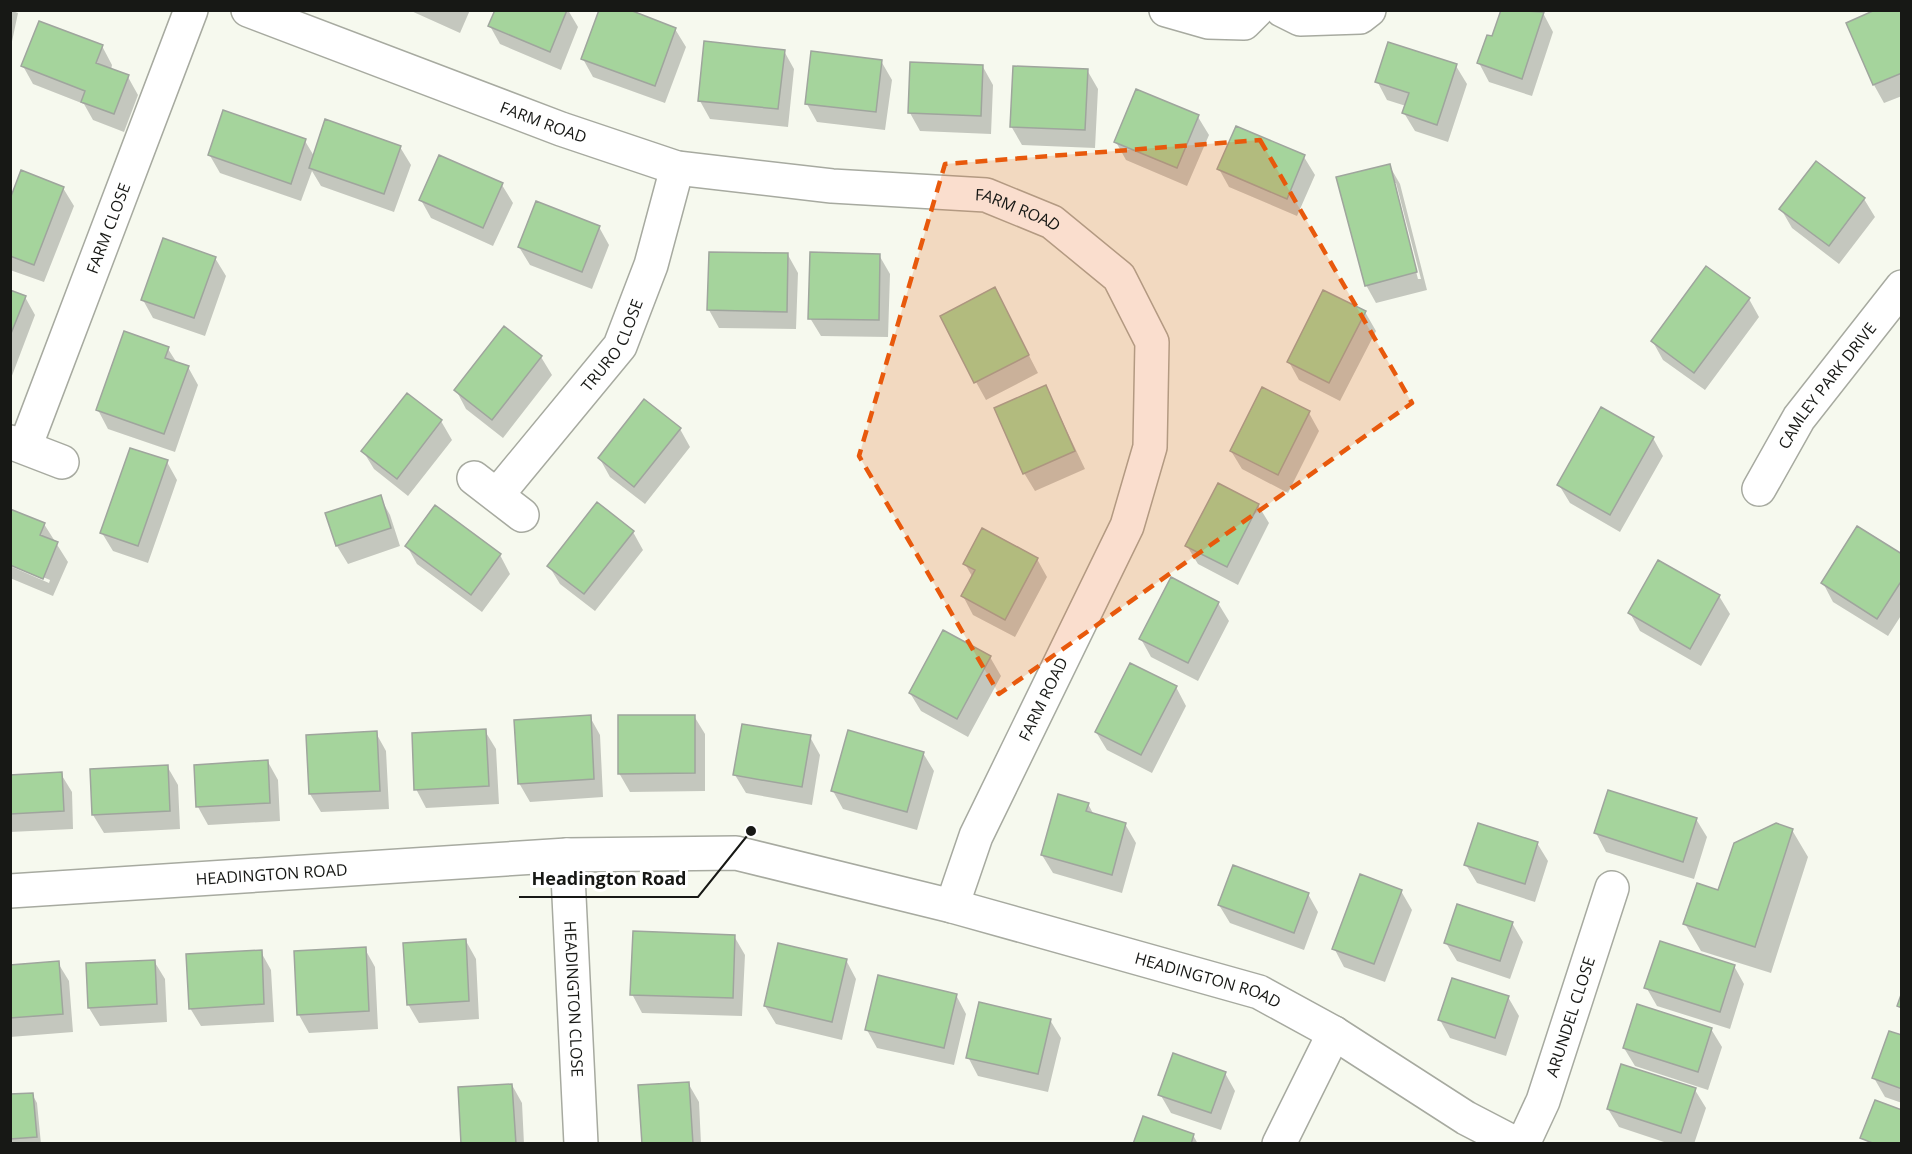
<svg xmlns="http://www.w3.org/2000/svg" width="1912" height="1154" font-family="'Open Sans',sans-serif">
<rect width="100%" height="100%" fill="#f6f9ee"/>
<path fill="#0003" fill-rule="evenodd" d="M10,10l8,3 -8,38z
M409,10h61l-10,23z
M496,10h72l10,17 -17,43 -61,-26 -10,-18z
M1503,10h31l9,3 10,19 -21,64 -43,-14 -10,-19 14,-25z
M1902,10v86l-18,7 -10,-18z
M675,29l11,18 -21,56 -72,-26 -10,-18z
M102,46l10,19 -1,5 17,7 10,18 -14,37 -31,-12 -9,-16 -51,-20 -10,-18z
M784,51l10,18 -6,58 -78,-8 -10,-18z
M881,61l11,19 -7,50 -68,-8 -10,-18z
M1456,66l11,18 -19,58 -33,-11 -11,-18 2,-7 -19,-6 -10,-19z
M983,67l10,18 -2,49 -71,-3 -10,-18z
M1087,70l11,19 -3,59 -73,-3 -11,-19z
M1198,117l11,18 -22,51 -61,-26 -10,-18z
M305,141l9,15 86,-9 11,18 -17,47 -73,-26 -9,-15 -11,30 -81,-28 -11,-19z
M1304,157l11,18 -18,41 -68,-29 -10,-18z
M1389,165l11,19 27,106 -51,13 -10,-18zM1393,183h3l25,96h-3z
M502,185l11,18 -20,43 -62,-28 -10,-18z
M63,188l11,18 -30,76 -34,-12v-67z
M1864,199l11,18 -36,47 -47,-36 -11,-19z
M599,227l10,18 -17,44 -62,-24 -11,-18z
M788,255l10,18 -2,56 -77,-1 -10,-18z
M879,255l11,19 -2,63 -67,-1 -11,-18z
M215,258l11,18 -21,60 -52,-18 -10,-18z
M10,291l15,6 10,18 -25,66z
M1749,299l10,18 -54,73 -42,-30 -10,-18z
M1004,307l34,66 -52,27 -10,-18z
M1365,312l11,19 -36,70 -41,-21 -10,-18z
M168,349l9,14 11,4 10,18 -23,67 -67,-23 -10,-19z
M541,357l11,18 -49,63 -37,-29 -10,-19z
M1046,387l39,82 -50,22 -11,-18z
M407,395l34,26 11,19 -44,56 -34,-27 -11,-18z
M1309,413l10,18 -31,62 -46,-24 -11,-18z
M680,429l10,18 -45,57 -35,-27 -10,-18z
M1653,438l10,18 -43,76 -50,-29 -11,-18z
M167,462l10,18 -29,83 -35,-12 -11,-18z
M380,497l10,18 10,31 -52,18 -11,-18z
M1258,505l11,18 -31,62 -40,-21 -11,-18z
M44,524l24,38 -15,34 -43,-18v-12l39,17 1,-3 -40,-17z
M633,532l10,18 -48,61 -35,-27 -11,-18z
M407,546l93,9 10,19 -28,38 -65,-48z
M1902,555v59l-14,22 -55,-34 -10,-19z
M1037,559l10,18 -32,60 -42,-22 -10,-19 10,-18 -8,-14z
M1719,596l11,18 -29,52 -61,-35 -10,-18z
M1218,603l11,18 -31,60 -47,-24 -10,-18z
M943,632l47,25 11,19 -33,61 -47,-26 -11,-18z
M1176,687l10,19 -34,67 -45,-23 -11,-18z
M694,716l11,18v57l-75,1 -11,-19z
M590,717l10,18 3,62 -73,5 -11,-19z
M485,731l11,18 3,55 -73,4 -10,-19z
M376,733l10,18 3,58 -68,3 -11,-18 -2,-58z
M810,737l10,18 -8,50 -66,-12 -11,-18z
M923,753l11,18 -17,59 -74,-21 -10,-18z
M268,762l10,18 2,41 -72,4 -10,-18 -2,-41z
M167,766l11,19 2,44 -76,4 -11,-18z
M61,774l11,18 1,37 -63,3v-56z
M1088,804l6,11 31,9 11,19 -14,50 -69,-20 -11,-18z
M1696,819l11,18 -13,42 -88,-27 -10,-19z
M1792,830l16,27 -37,116 -70,-22 -16,-27z
M1537,843l11,18 -13,41 -58,-19 -11,-18z
M1401,891l11,19 -27,72 -41,-15 -10,-19z
M1308,894l10,18 -14,38 -74,-27 -11,-18z
M1512,923l11,19 -13,37 -53,-18 -11,-18z
M734,936l11,19 -3,61 -100,-3 -10,-19z
M466,941l10,18 3,60 -60,4 -11,-19z
M365,949l10,18 3,62 -69,4 -10,-18z
M261,952l10,18 3,52 -73,4 -11,-18z
M846,960l10,19 -14,61 -66,-16 -11,-18z
M154,961l11,18 2,43 -67,4 -11,-18 -1,-43z
M58,963l11,18 4,51 -63,5v-70z
M1734,966l10,18 -14,45 -73,-23 -11,-19z
M956,995l10,19 -12,51 -77,-17 -10,-18z
M1508,997l11,19 -13,40 -56,-18 -10,-18z
M1050,1020l11,18 -13,54 -70,-16 -10,-19z
M1711,1029l11,18 -14,43 -73,-24 -11,-18z
M1902,1037v66l-17,-6 -11,-19z
M1225,1073l10,18 -14,39 -50,-17 -11,-19z
M688,1083l11,19 2,42h-57z
M512,1085l10,18 2,41h-61z
M1695,1090l11,18 -12,36h-24l-51,-17 -11,-18z
M32,1094l5,9 4,41h-30l-1,-48z
M1193,1135l5,9h-63z"/>
<path fill="#a5d49c" stroke="#9fa59d" stroke-width="1.5" d="M495,10h72l-17,42 -62,-26z
M599,10h31l46,18 -21,58 -74,-27z
M1501,10l43,2 -22,67 -45,-16 10,-28 5,1z
M1875,10h27v63l-29,12 -27,-62z
M39,21l64,24 -7,18 33,12 -15,39 -33,-12 4,-11 -64,-25z
M704,41l81,9 -7,59 -80,-8z
M1388,42l69,22 -20,61 -35,-12 7,-20 -34,-11z
M811,51l71,9 -6,52 -71,-8z
M910,62l73,3 -2,51 -73,-3z
M1013,66l75,3 -3,61 -75,-3z
M1136,89l63,26 -22,53 -63,-26z
M223,110l83,29 -15,45 -83,-29z
M325,119l76,27 -17,48 -75,-26z
M1236,126l69,29 -18,44 -70,-30z
M439,155l64,28 -20,45 -64,-28z
M1816,161l49,37 -36,48 -50,-37z
M1390,164l27,108 -52,14 -29,-109z
M21,170l43,17 -30,78 -24,-9v-57z
M536,201l64,25 -18,46 -64,-25z
M163,238l53,19 -22,61 -53,-18z
M709,252l79,1 -1,59 -80,-2z
M810,252l70,2 -1,66 -71,-1z
M1706,266l44,32 -56,75 -43,-32z
M995,287l34,68 -55,28 -34,-67z
M10,290l16,6 -16,40z
M1323,290l43,21 -37,72 -42,-21z
M504,326l38,30 -50,64 -38,-30z
M124,331l45,16 -4,11 24,8 -25,68 -68,-24z
M1046,385l29,66 -52,23 -29,-66z
M1262,387l48,24 -32,64 -48,-24z
M407,393l35,27 -45,59 -36,-28z
M644,399l37,29 -47,59 -36,-29z
M1601,407l53,30 -44,78 -53,-30z
M130,448l38,12 -30,86 -38,-13z
M1218,483l41,21 -32,63 -42,-21z
M381,495l10,33 -55,18 -11,-33z
M597,502l37,29 -50,63 -37,-28z
M435,505l66,49 -30,41 -66,-49z
M10,509l35,14 -5,12 18,7 -15,37 -33,-14z
M1857,526l45,28v26l-25,39 -56,-36z
M982,528l56,30 -33,62 -44,-24 14,-26 -12,-6z
M1658,560l62,35 -30,54 -62,-36z
M1171,577l48,25 -31,61 -49,-24z
M943,630l48,26 -34,63 -48,-26z
M1130,663l47,23 -36,69 -46,-23z
M591,715l3,64 -76,5 -4,-64z
M618,715h77v58l-77,1z
M742,724l69,11 -9,52 -69,-12z
M486,729l3,57 -75,4 -2,-57z
M848,730l76,22 -17,60 -76,-21z
M377,731l3,60 -71,3 -3,-59z
M268,760l2,43 -74,4 -2,-42z
M168,765l2,46 -78,4 -2,-46z
M62,772l2,39 -54,3v-39z
M1608,790l89,28 -14,44 -89,-29z
M1058,794l31,9 -3,8 40,12 -14,52 -71,-20z
M1478,823l60,19 -13,42 -61,-19z
M1776,823l17,6 -38,118 -72,-23 14,-41 21,7 16,-47z
M1233,865l76,28 -15,40 -76,-28z
M1360,874l42,16 -28,74 -42,-15z
M1457,904l56,18 -13,39 -56,-18z
M633,931l102,4 -2,63 -103,-3z
M466,939l3,62 -62,4 -4,-62z
M1660,941l75,24 -15,47 -76,-24z
M778,943l69,16 -15,63 -68,-16z
M366,947l3,64 -72,4 -3,-64z
M262,950l2,54 -75,5 -3,-55z
M155,960l2,44 -69,4 -2,-45z
M59,961l4,53 -53,4v-53z
M878,975l79,19 -13,54 -79,-18z
M1452,978l57,18 -14,42 -57,-18z
M1902,992v16l-5,-2z
M979,1002l72,17 -13,55 -72,-16z
M1637,1004l75,24 -14,44 -75,-24z
M1889,1031l13,4v54l-30,-11z
M1173,1053l53,19 -15,41 -53,-18z
M1621,1064l75,24 -15,45 -74,-24z
M689,1082l4,62h-51l-4,-59z
M512,1084l4,60h-55l-3,-57z
M33,1093l4,44 -27,2v-45z
M1875,1100l27,10v34h-27l-15,-6z
M1143,1116l51,18 -3,10h-58z"/>
<g fill="none" stroke-linecap="round" stroke-linejoin="round">
<defs>
<g id="street">
<path id="s1" d="M248,10l313,119 116,39 155,18 154,9 66,27 67,55 33,65 -2,105 -23,79 -151,310 -24,70"/>
<path d="M1166,10l42,12 36,1 13,-13"/>
<path d="M1282,10l18,9 60,-2 9,-7"/>
<path d="M10,442l52,20"/>
<path id="s2" d="M25,447l166,-437"/>
<path d="M474,478l48,37"/>
<path id="s3" d="M1759,489l40,-71 103,-131"/>
<path id="s4" d="M497,495l123,-149 31,-81 26,-97"/>
<path id="s5" d="M567,855l14,289"/>
<path id="s6" d="M10,891l557,-36 169,-2 216,53 307,86 75,41 132,85 50,26"/>
<path d="M1279,1144l55,-111"/>
<path id="s7" d="M1523,1144l20,-43 69,-213"/>
</g>
</defs>
<use href="#street" stroke="#a7aaa0" stroke-width="36"/>
<use href="#street" stroke="#fff" stroke-width="33"/>
</g>
<path fill="#e8590c" fill-opacity="0.2" stroke="#e8590c" stroke-width="4.5" stroke-dasharray="12 8" stroke-linejoin="round" d="M1260,140l152,263 -413,291 -140,-238 86,-292z"/>
<g text-anchor="middle" dominant-baseline="central" stroke-width="6" stroke-linejoin="round" paint-order="stroke">
<g font-size="16" fill="#171815" stroke="#fff">
<text stroke="none"><textPath href="#s1" startOffset="316">FARM ROAD</textPath></text>
<text stroke="none"><textPath href="#s1" startOffset="802">FARM ROAD</textPath></text>
<text stroke="none"><textPath href="#s2" startOffset="234">FARM CLOSE</textPath></text>
<text stroke="none"><textPath href="#s4" startOffset="190">TRURO CLOSE</textPath></text>
<text stroke="none"><textPath href="#s3" startOffset="124">CAMLEY PARK DRIVE</textPath></text>
<text transform="translate(1043 699) rotate(-64)">FARM ROAD</text>
<text stroke="none"><textPath href="#s6" startOffset="262">HEADINGTON ROAD</textPath></text>
<text stroke="none"><textPath href="#s6" startOffset="1216">HEADINGTON ROAD</textPath></text>
<text stroke="none"><textPath href="#s5" startOffset="144">HEADINGTON CLOSE</textPath></text>
<text stroke="none"><textPath href="#s7" startOffset="136">ARUNDEL CLOSE</textPath></text>
</g>
</g>
<path fill="none" stroke="#171815" stroke-width="2" d="M751 831L698 897H519"/>
<circle fill="#171815" stroke="#fff" stroke-width="2" cx="751" cy="831" r="6"/>
<g font-size="18" text-anchor="middle" font-weight="bold" fill="#171815" stroke="#fff" stroke-width="6" stroke-linejoin="round" paint-order="stroke">
<text x="609" y="885">Headington Road</text>
</g>
<rect width="1912" height="1154" fill="none" stroke="#171815" stroke-width="24"/>
</svg>
